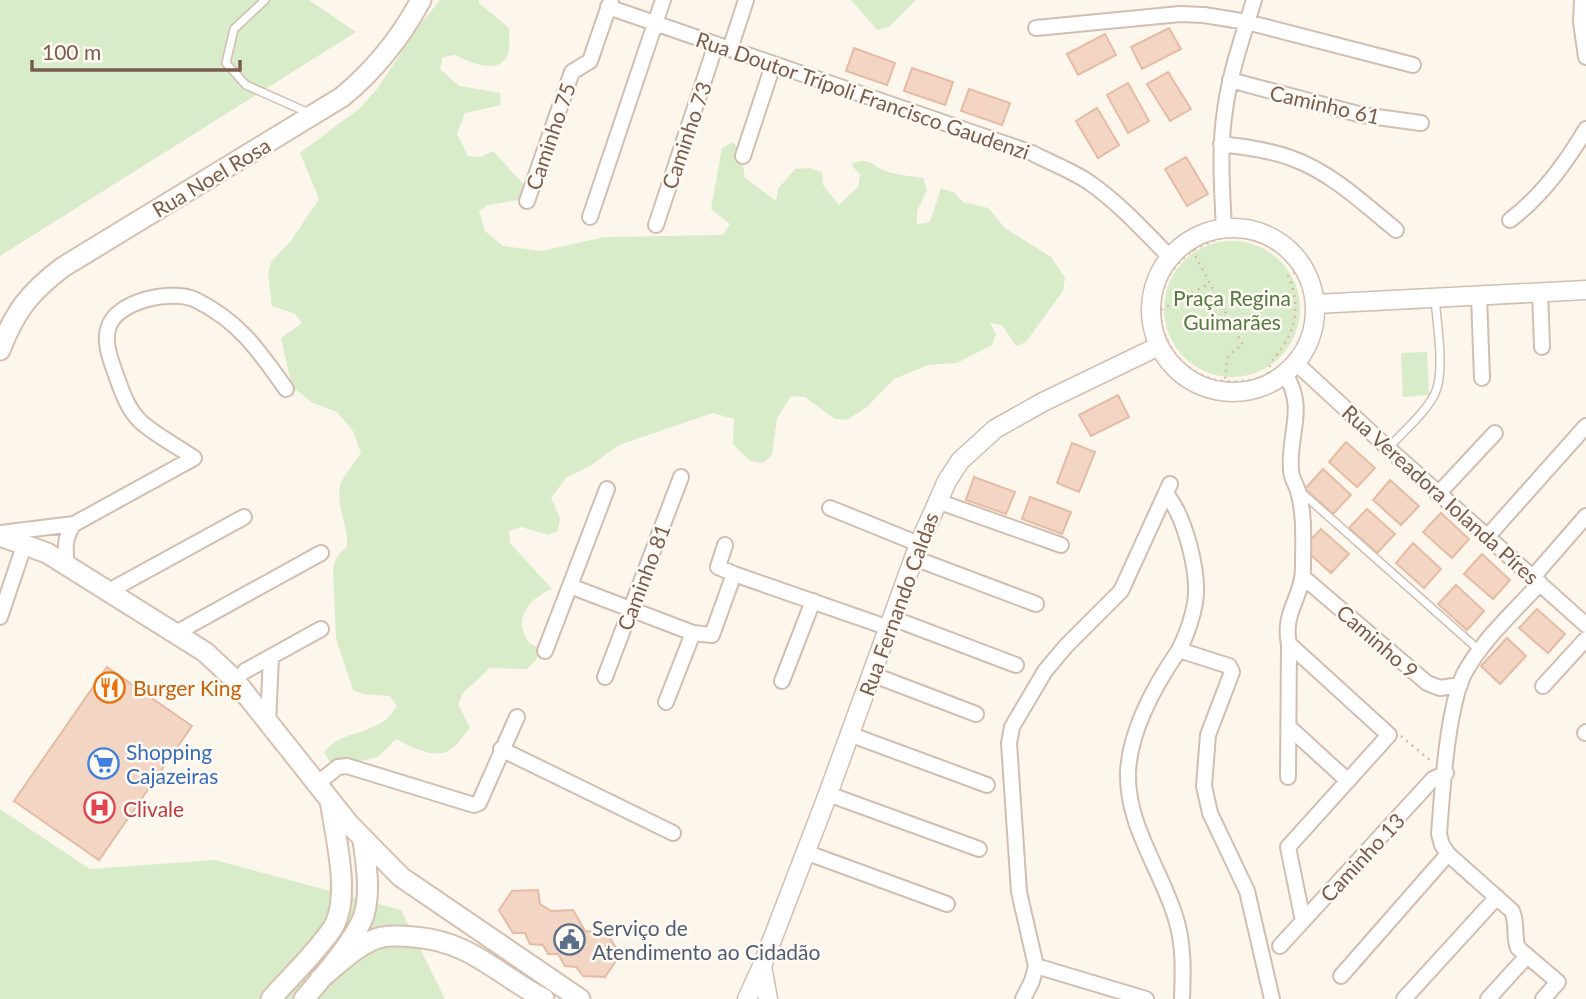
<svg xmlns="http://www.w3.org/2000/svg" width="1586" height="999" font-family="Lato,sans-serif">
<rect width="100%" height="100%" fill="#fdf6ec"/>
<path fill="#d8ecc9" d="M0,0h309l47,32 -356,224z
M440,0h39v3l30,25c0,7 1,17 0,23 -7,27 -39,11 -54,4l-12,2 -3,12 19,17 41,7 1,12 -36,8 -8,21 11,22 13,1 12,-6 32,35v13l-37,6 -9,6 6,20 18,15 39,5 62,-14 119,-2 7,-11 -19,-15 11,-61 11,-6 8,10 4,26 31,23 2,-12 17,-20 14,-1 13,4 1,13 16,20 19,-18 2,-12 -9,-11c21,-8 19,2 37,8 11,3 23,4 35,6l4,12 -10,21v13l13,-2 11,-34 14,5 8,9 25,6 17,20 46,29 14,21 -2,13 -37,51 -10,4 -14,-21 -12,-2 6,11 -4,11 -35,18 -29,2 -34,14 -27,28 -20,13 -12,-1 -30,-22 -14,-1 -14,22 -5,37 -9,8 -13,-2 -17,-17 1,-25 -21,-6 -94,32 -29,21 -23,11 -16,21 9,20 -2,13 -10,4 -27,-8 -12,4 1,12 42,46c-13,5 -29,17 -30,33 -1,7 4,15 7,21l12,6 -5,11 -9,9 -37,-1 -27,25 -5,11 12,24c-5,6 -10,13 -15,18 -16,16 -43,2 -59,-7l-18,18 -36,8 -12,-3 -6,-10c18,-24 56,-15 73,-46l-7,-10 -26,-2 -11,-4 -17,-51 -3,-72 5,-12 9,-8c2,-19 -11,-42 -7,-61 3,-11 15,-23 21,-33l-8,-22 -16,-19 -24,-9 -21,-16 -11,-49 21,-15 -7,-9 -23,-8 -4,-32 3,-12 19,-20 29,-43 -19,-46 60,-45 17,-19 42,-63z
M851,0h65l-27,27 -12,3z
M1164 309a68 68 0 1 1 136 0a68 68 0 1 1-136 0Z
M1427,352l2,43 -26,2 -2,-44z
M0,809l90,60 125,-9 186,50 44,89h-445z"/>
<path fill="#f3d5c3" stroke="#e6bba3" stroke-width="2" d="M1169,28l12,21 -39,20 -11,-22z
M1105,34l11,21 -38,20 -11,-21z
M854,48l41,15 -8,22 -41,-14z
M912,68l41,14 -8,23 -41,-14z
M1168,72l23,37 -21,12 -23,-37z
M1128,83l21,38 -21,12 -21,-38z
M969,89l41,14 -8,22 -41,-14z
M1097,108l22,37 -21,13 -22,-37z
M1186,157l22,37 -21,12 -22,-37z
M1118,395l11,22 -38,19 -12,-21z
M1346,442l29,26 -18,19 -28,-25z
M1072,443l23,9 -16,40 -22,-9z
M1323,469l28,26 -18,19 -28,-25z
M974,477l41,15 -9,22 -40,-14z
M1390,480l29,26 -18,19 -28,-25z
M1030,497l41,15 -9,22 -40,-15z
M1367,509l28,25 -18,19 -28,-25z
M1441,513l28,26 -17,19 -29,-26z
M1321,529l28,25 -18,19 -28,-25z
M1413,543l28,26 -17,19 -28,-25z
M1482,554l28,26 -17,19 -29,-25z
M1456,585l28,26 -17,19 -29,-26z
M1537,609l28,25 -17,19 -29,-25z
M1507,638l19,18 -26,28 -19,-18z
M107,667l85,59 -93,134 -85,-59z
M538,890l2,14 11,7 22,-1 12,21 22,2 13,22 -15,22 -22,-1 -7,-9 -11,-1 -7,-12h-10l-5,-9 -13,-1 -5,-11h-12l-14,-23 13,-19z"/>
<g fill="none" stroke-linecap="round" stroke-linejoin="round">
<defs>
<path id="service" d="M265,0l-31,29 -8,34 20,22 63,28
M1388,448c14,-15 44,-41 49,-60 7,-24 0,-64 -2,-89
M1301,492l178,158"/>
<path id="minor" d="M1582,0l-1,22 5,35
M608,7l424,146c19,10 41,18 58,30 30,21 54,48 80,74
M1036,28l144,-14 24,1 43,7 166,43
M730,49l16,-49
M1230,80l132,35 59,8
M1221,144c24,3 48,6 70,14 40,14 73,46 105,72
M743,156l30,-91
M527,201l45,-129 18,-11 21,-61
M590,217l73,-217
M1510,220c32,-24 56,-57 76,-91
M656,225l60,-181
M1224,228c-2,-40 -5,-79 1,-118 5,-38 18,-74 29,-110
M1540,292l2,55
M1479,296l3,82
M1296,363l92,85 198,177
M1285,374c22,34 3,60 6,96 0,8 5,14 7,21 7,24 5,52 5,77 0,29 -21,44 -14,76l-1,133
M1166,494c19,22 34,80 29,109 -3,17 -9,33 -16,47l50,16 3,6 -24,63 -4,51 6,27 37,78 25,108
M1438,494l57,-61
M937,501l124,44
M830,508l89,36
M0,533l74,-9 120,-66c-17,-12 -37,-22 -53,-36 -13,-12 -19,-30 -25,-47 -5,-14 -12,-31 -8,-46 7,-29 65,-40 88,-29 44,22 63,51 90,89
M1487,537l99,-111
M914,558l122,46
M67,566c-2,-16 -3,-29 7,-42
M734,574l155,54
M1303,577l124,106 13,5 20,-3
M1533,577l53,-61
M1540,583c-26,29 -58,57 -76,91 -17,35 -22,120 -25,160l3,11 6,9 64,57c6,13 1,25 6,37l40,34 -15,17
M570,586l123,47 19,2 22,-61 -16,-7 7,-22
M109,591l135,-74
M0,617l25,-74
M892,618l124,47
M176,633l145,-80
M1289,644l100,91 -101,112 15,74
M1179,650c-24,35 -49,79 -51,122 -2,53 34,99 48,147 8,26 7,53 6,80
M545,651l62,-162
M245,671l76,-42
M871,674l105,40
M605,677l76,-200
M782,681l31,-80
M1543,686l43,-47
M666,702l27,-69
M268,722l3,-65
M1290,728l58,53
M1585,733l1,-1
M849,734l138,51
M501,749l172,84
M318,783l20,-16 9,-1 127,39 5,-2 38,-86
M828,794l151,55
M805,852l142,52
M1280,946l153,-167 13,-6
M1036,966l110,33
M1341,976l107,-122
M1023,999l9,-18 4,-15 -17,-74 -10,-149 3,-16 33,-56 21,-25 55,-55 49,-107
M1404,999l93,-102
M1488,999l39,-43"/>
<path id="tertiary" d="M1151 310a82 82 0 1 1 164 0a82 82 0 1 1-164 0Z
M1316,304l270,-14
M762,966l6,33
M747,999l15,-33 66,-172 91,-250 28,-63 13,-20 35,-32 48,-27 116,-56"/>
<path id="secondary" d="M0,350c15,-39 30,-58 63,-83l279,-170c34,-28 58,-58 79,-97
M0,536l47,17 158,99 28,26 116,146 52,53 179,122
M320,979c18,-14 38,-36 62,-42 11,-2 22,-1 32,0 56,4 83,37 130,62
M271,999c20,-23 44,-45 61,-70 20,-30 3,-94 -2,-129
M304,999c17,-20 52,-60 60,-84 7,-24 2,-51 -1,-75"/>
</defs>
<use href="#service" stroke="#d1beb0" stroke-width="10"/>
<use href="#minor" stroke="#d1beb0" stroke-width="18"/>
<use href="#tertiary" stroke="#d1beb0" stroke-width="21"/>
<use href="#secondary" stroke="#d6c0b0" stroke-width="23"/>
<path stroke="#d9b8a5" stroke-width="2.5" stroke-dasharray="2 5" stroke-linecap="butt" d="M1209,231l3,9
M1232,236c28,3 47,12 64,36l-8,4c11,24 10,48 -5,70 -8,13 -13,12 -15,29 -109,41 -158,-116 -36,-139z
M1192,250l51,95c-20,11 -16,16 -18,37
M1161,310l49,-27
M1401,736l30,25"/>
<use href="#service" stroke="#fff" stroke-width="7"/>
<use href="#minor" stroke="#fff" stroke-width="14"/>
<use href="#tertiary" stroke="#fff" stroke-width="18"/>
<use href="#secondary" stroke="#fff" stroke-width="19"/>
</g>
<defs>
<symbol id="restaurant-ring" viewBox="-11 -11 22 22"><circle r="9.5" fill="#fffaf3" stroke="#e8710a" stroke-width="1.5"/><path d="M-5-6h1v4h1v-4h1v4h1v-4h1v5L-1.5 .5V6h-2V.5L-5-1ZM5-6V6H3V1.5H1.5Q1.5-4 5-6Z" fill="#e8710a"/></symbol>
<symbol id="supermarket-ring" viewBox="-11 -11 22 22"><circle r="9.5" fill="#fffaf3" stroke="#3f7fe0" stroke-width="1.5"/><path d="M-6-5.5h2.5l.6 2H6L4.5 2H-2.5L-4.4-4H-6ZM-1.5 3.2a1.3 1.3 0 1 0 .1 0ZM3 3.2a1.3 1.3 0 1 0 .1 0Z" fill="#3f7fe0"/></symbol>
<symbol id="hospital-ring" viewBox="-11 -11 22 22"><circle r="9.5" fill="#fffaf3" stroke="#e0444e" stroke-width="1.5"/><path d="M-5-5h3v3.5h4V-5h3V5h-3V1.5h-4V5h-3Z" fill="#e0444e"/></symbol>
<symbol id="civic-ring" viewBox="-11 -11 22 22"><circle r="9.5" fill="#fffaf3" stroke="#5c6f8a" stroke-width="1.5"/><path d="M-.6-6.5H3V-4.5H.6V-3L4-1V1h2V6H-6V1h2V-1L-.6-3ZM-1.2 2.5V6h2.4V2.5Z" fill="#5c6f8a"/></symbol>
</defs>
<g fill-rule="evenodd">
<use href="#restaurant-ring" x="92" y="670" width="35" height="35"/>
<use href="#supermarket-ring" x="86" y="746" width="35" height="35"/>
<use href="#hospital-ring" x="82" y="790" width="35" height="35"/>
<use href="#civic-ring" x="552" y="922" width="35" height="35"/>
</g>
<g text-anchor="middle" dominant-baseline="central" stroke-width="5" stroke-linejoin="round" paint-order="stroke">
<g font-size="21" fill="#7a5c4d" stroke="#fffaf3">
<text transform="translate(863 95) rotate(19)">Rua Doutor Trípoli Francisco Gaudenzi</text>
<text transform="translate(1325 104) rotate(13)">Caminho 61</text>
<text transform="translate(686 135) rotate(-71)">Caminho 73</text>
<text transform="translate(550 136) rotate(-71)">Caminho 75</text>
<text transform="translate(211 177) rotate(-31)">Rua Noel Rosa</text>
<text transform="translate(1441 494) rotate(42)">Rua Vereadora Iolanda Píres</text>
<text transform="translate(643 577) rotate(-69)">Caminho 81</text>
<text transform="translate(898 604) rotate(-70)">Rua Fernando Caldas</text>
<text transform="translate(1378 641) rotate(41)">Caminho 9</text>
<text transform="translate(1362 857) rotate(-47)">Caminho 13</text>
</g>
<g font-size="21" fill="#537a41" stroke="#fffaf3">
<text x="1232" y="297">Praça Regina<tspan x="1232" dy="24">Guimarães</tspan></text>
</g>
<g font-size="21" fill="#c56008" stroke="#fffaf3" text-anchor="start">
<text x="133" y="687">Burger King</text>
</g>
<g font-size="21" fill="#366cbe" stroke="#fffaf3" text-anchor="start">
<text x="126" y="751">Shopping<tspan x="126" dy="24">Cajazeiras</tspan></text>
</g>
<g font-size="21" fill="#be3a42" stroke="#fffaf3" text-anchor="start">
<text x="123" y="808">Clivale</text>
</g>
<g font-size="21" fill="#4e5e75" stroke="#fffaf3" text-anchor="start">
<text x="592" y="927">Serviço de<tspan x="592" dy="24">Atendimento ao Cidadão</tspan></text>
</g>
</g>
<path d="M32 60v10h208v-10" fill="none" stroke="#7a5c4d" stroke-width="3.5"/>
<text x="42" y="60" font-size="21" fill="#7a5c4d" stroke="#fffaf3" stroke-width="5" paint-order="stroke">100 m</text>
</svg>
